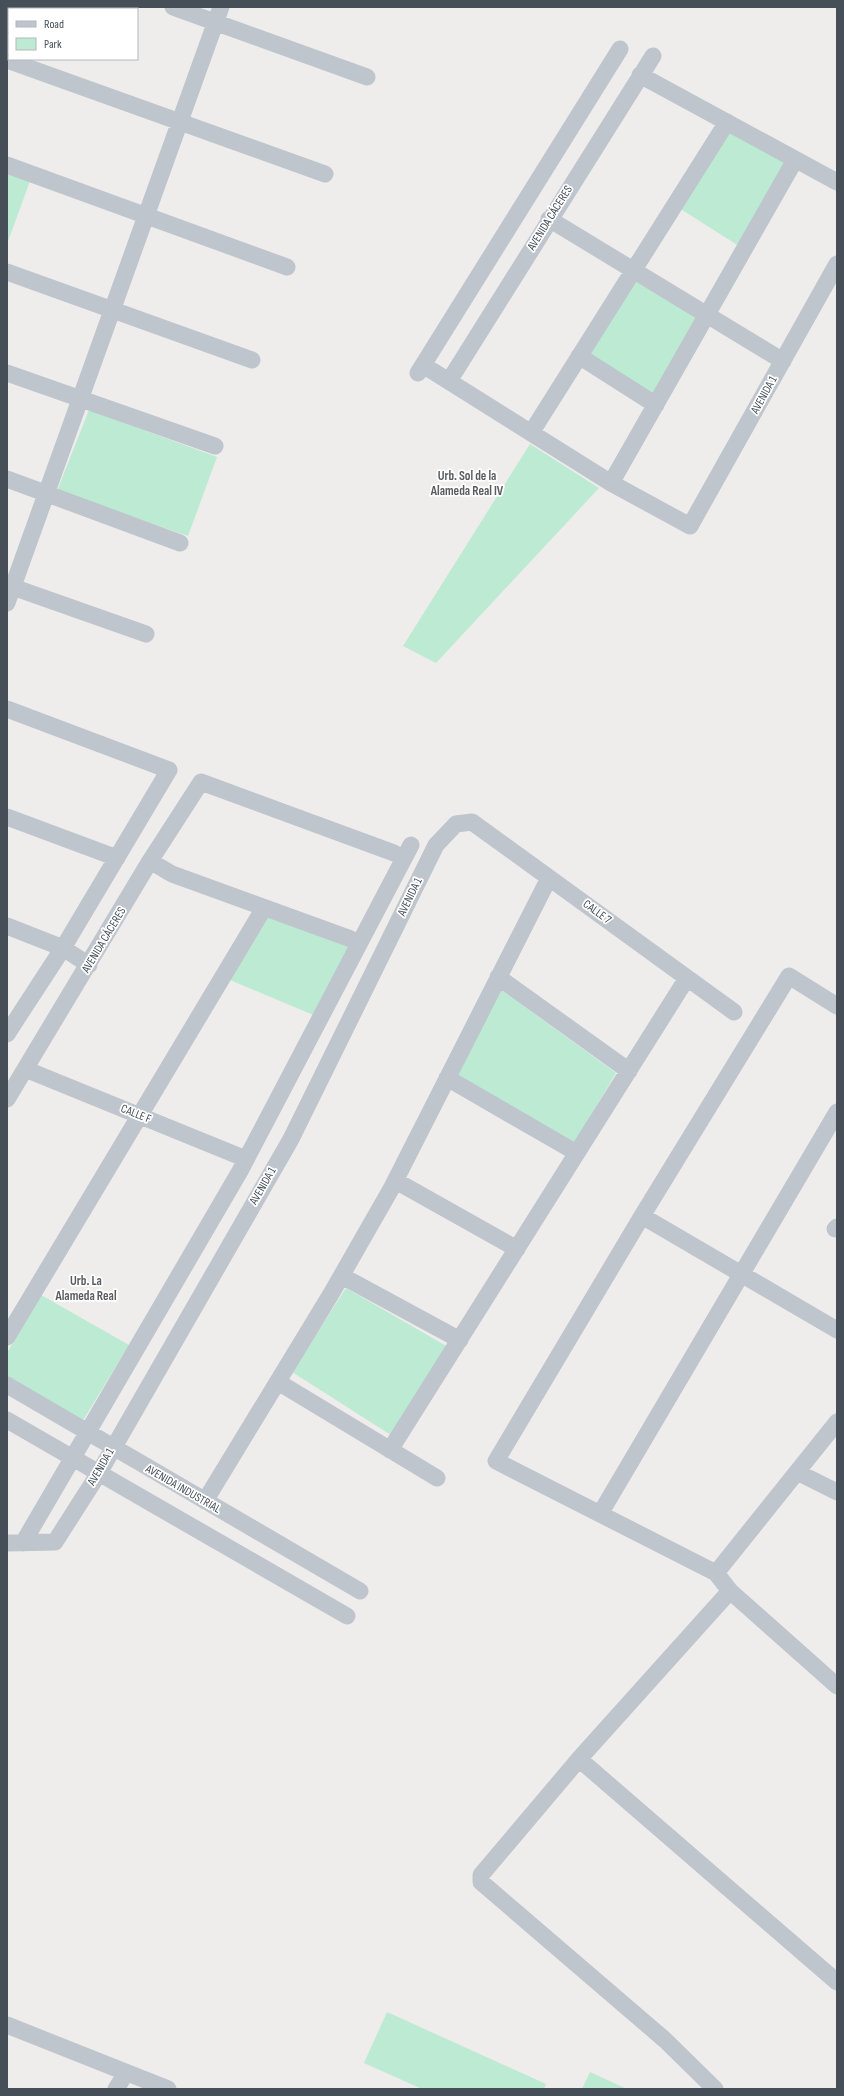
<svg xmlns="http://www.w3.org/2000/svg" width="844" height="2096" font-family="'Sofia Sans Condensed',sans-serif">
<rect width="100%" height="100%" fill="#efecec"/>
<path fill="#bcead2" d="M727,130l61,32 -49,84 -60,-38z
M7,173l23,8 -23,63z
M633,280l66,38 -46,80 -68,-43z
M89,410l128,47 -29,79 -131,-45z
M530,444l69,44 -163,175 -33,-17z
M268,917l84,31 -34,69 -88,-37z
M500,989l116,84 -41,69 -119,-67z
M346,1288l102,59 -57,88 -99,-63z
M41,1295l88,50 -47,77 -75,-44v-25z
M387,2012l159,72 -2,5h-122l-58,-26z
M590,2072l37,17h-45z"/>
<g fill="none" stroke-linecap="round" stroke-linejoin="round">
<path stroke="#bec5cd" stroke-width="17" d="M173,7l194,70
M7,60l318,114
M640,75l197,107
M7,165l280,102
M549,219l234,142
M7,272l245,88
M579,356l77,49
M423,365l188,118 79,43 147,-262
M7,373l208,73
M418,373l202,-324
M449,381l204,-325
M531,433l196,-311
M7,479l173,64
M611,483l184,-323
M7,585l139,49
M7,603l214,-596
M7,709l162,61 -106,178 -56,86
M7,817l110,41
M150,861l22,13 179,65
M7,926l56,22 26,17
M498,977l131,94
M837,1006l-48,-30 -147,240 -146,245 220,112 14,18 107,95
M25,1069l221,90
M447,1078l130,75
M7,1099l143,-238 51,-79 193,71
M396,1181l121,68
M642,1216l195,114
M835,1229l2,-2
M342,1276l118,64
M7,1337l257,-429
M278,1382l159,96
M7,1385l353,206
M7,1420l340,196
M390,1450l297,-472
M797,1472l40,20
M205,1501l126,-207 60,-105 158,-311
M600,1514l237,-402
M7,1543l48,-1 44,-69 192,-334 145,-294 20,-21 16,-2 262,190
M23,1543l217,-372 171,-326
M716,1573l121,-151
M579,1759l258,223
M7,2025l161,64
M116,2089l10,-16
M715,2089l-50,-49 -184,-158v-7l98,-116 151,-168"/>
</g>
<g text-anchor="middle" dominant-baseline="central" stroke-width="3.5" stroke-linejoin="round" paint-order="stroke">
<g font-size="12" fill="#464e58" stroke="#fff">
<text transform="translate(550 218) rotate(-58)">AVENIDA CÁCERES</text>
<text transform="translate(764 395) rotate(-61)">AVENIDA 1</text>
<text transform="translate(410 897) rotate(-64)">AVENIDA 1</text>
<text transform="translate(597 912) rotate(36)">CALLE 7</text>
<text transform="translate(104 940) rotate(-59)">AVENIDA CÁCERES</text>
<text transform="translate(136 1114) rotate(22)">CALLE F</text>
<text transform="translate(263 1186) rotate(-60)">AVENIDA 1</text>
<text transform="translate(101 1467) rotate(-60)">AVENIDA 1</text>
<text transform="translate(183 1489) rotate(30)">AVENIDA INDUSTRIAL</text>
</g>
<g font-size="13" font-weight="bold" fill="#595c60" stroke="#fff">
<text x="467" y="476">Urb. Sol de la<tspan x="467" dy="15">Alameda Real IV</tspan></text>
<text x="86" y="1281">Urb. La<tspan x="86" dy="15">Alameda Real</tspan></text>
</g>
</g>
<rect width="844" height="2096" fill="none" stroke="#464e58" stroke-width="16"/>
<rect x="8" y="8" width="130" height="52" fill="#ffffff" stroke="#b5b8bc"/>
<rect x="16" y="21" width="20" height="6" fill="#bec5cd" stroke="#b5b8bc"/>
<text x="44" y="28" font-size="12" fill="#464e58">Road</text>
<rect x="16" y="38" width="20" height="12" fill="#bcead2" stroke="#b5b8bc"/>
<text x="44" y="48" font-size="12" fill="#464e58">Park</text>
</svg>
